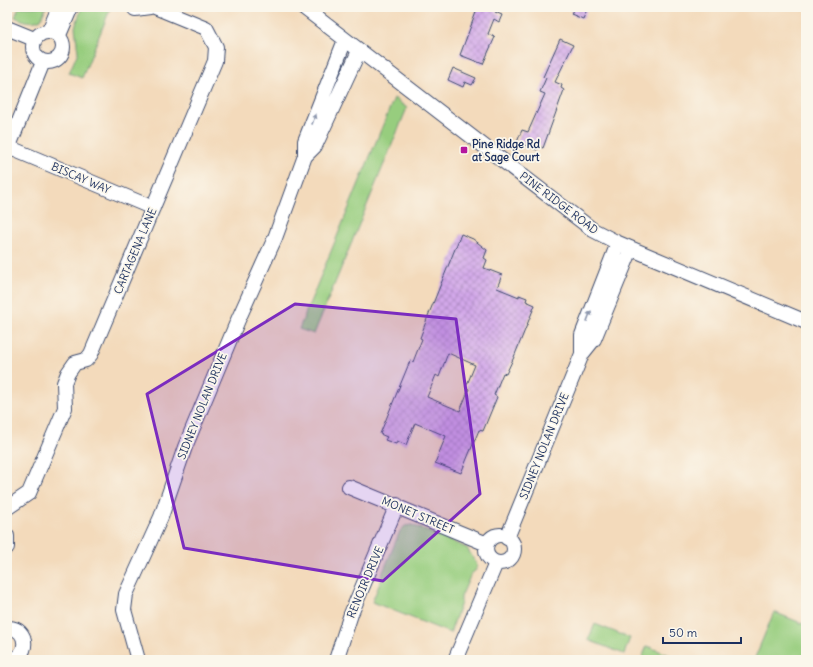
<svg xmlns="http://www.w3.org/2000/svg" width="813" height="667" font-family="Delius,sans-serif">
<defs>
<pattern id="building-cross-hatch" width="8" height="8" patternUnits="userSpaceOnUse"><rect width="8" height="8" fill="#d2a7e9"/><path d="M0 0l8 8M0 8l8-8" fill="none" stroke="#aa88c0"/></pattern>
</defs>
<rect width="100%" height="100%" fill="#fbf7ec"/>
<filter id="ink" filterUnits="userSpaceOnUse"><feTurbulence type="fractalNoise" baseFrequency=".025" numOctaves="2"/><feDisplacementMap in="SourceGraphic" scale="8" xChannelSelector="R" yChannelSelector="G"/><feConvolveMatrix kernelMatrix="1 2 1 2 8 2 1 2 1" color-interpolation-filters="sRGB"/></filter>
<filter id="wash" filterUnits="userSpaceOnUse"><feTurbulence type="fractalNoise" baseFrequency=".012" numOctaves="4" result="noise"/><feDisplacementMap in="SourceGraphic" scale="16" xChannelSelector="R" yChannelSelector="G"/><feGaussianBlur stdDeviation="0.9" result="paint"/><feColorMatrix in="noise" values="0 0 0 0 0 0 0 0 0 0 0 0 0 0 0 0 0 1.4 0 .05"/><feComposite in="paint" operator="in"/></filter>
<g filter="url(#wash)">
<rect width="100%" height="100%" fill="#f3dabb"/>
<path fill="#97cd7e" stroke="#597e6e" d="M19,7h27l-5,12c-10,5 -17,2 -26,-2z
M82,7h29l-29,71 -13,-5 9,-21 -3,-25z
M394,98l13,10 -93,226 -15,-5z
M412,525l55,23 10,17 -1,5 -5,4 -10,23v6l-11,30 -78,-31 10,-24 -1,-1 19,-46 5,-5z
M774,612l32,13v35h-52z
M595,624l35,14 -6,16 -36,-14z
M647,646l35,14h-41z"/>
<g id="blocks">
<path fill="url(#building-cross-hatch)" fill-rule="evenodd" d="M478,7h19l-2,5 7,3 -3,7 -5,-3 -6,15 7,3 -12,27 -23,-9z
M574,7h14l-5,12 -12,-5z
M560,39l13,6 -18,37 7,3 -1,3 3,2 -21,58 -5,-2 -1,4 -20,-8 5,-12 6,2 17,-38 -5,-2 6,-14 -3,-1z
M453,68l23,10 -4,7 -7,-3 -2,5 -15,-7z
M461,234l12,5 14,11 -3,8 3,2 -3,8 18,7 -5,13 22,9v-2l8,3 -1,3 9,4 -21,52 -8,17 -3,-1 -9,22 3,2 -14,34 -4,-1 -18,43 -26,-10 11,-27 -31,-13 -9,22 -9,-4 -1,3 -11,-4 2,-3 -7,-3 30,-73 3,1 9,-23 -2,-1 8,-22zM448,353l27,12 -9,22 3,2 -9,22 -33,-14 9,-22 3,2z"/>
</g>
</g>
<g filter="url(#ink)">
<use href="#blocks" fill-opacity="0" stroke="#3b496c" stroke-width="1"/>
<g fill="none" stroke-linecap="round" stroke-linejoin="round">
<defs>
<path id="minor" d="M303,7l290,223 25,13 188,79
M135,9l15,-2
M7,28l27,11
M49,31l10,-24
M33 47a15 15 0 1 1 30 0a15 15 0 1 1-30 0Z
M59,35l12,-28
M8,147l145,61
M7,151l36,-89
M305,156l10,-10 44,-95
M582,354v-19l36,-92
M349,487l138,57
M7,508l22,-15 36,-85 -1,-25 4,-10 7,-10 11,-3 5,-6 124,-293 1,-14 -10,-19 -51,-21
M486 549a14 14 0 1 1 28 0a14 14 0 1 1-28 0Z
M7,536v11
M507,538l75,-184 12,-15 37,-90
M7,628c23,-2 23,33 0,31
M138,660l-14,-50 2,-16 35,-77 24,-70 53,-127 37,-82 30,-82v-15l40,-101
M336,660l15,-46 46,-109
M455,660l41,-97"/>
</defs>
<use href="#minor" stroke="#3b496c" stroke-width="16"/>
<use href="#minor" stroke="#fff" stroke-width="14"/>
</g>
<defs><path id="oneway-solid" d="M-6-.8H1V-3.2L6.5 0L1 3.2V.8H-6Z"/></defs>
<g fill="#8d97ae">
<use href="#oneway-solid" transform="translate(314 119) rotate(-69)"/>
<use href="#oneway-solid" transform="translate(589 316) rotate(-69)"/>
</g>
</g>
<path fill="#7b2cbf" fill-opacity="0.2" stroke="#7b2cbf" stroke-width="3" stroke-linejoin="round" d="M295,304l161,15 24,175 -97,87 -199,-33 -37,-154z"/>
<rect fill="#b5179e" stroke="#fbf7ec" stroke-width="1.5" x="460" y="146" width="8" height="8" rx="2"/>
<g text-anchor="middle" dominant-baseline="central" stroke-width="3.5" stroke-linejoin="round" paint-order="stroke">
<g font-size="11" font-weight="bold" fill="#1b2f5e" stroke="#fbf7ec" text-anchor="start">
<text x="472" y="144">Pine Ridge Rd<tspan x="472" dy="13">at Sage Court</tspan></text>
</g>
<g font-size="11" fill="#1b2f5e" stroke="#fbf7ec">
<text transform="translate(81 178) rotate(23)">BISCAY WAY</text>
<text transform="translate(559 203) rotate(37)">PINE RIDGE ROAD</text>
<text transform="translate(135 251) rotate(-67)">CARTAGENA LANE</text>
<text transform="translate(202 406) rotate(-68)">SIDNEY NOLAN DRIVE</text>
<text transform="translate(544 446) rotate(-68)">SIDNEY NOLAN DRIVE</text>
<text transform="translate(418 515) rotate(23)">MONET STREET</text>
<text transform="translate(365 582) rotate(-67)">RENOIR DRIVE</text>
</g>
</g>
<rect width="813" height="667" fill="none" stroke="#fbf7ec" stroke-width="24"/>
<path d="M663 637v6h78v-6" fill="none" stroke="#1b2f5e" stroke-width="2"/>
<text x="669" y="637" font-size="12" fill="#1b2f5e" stroke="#fbf7ec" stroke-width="3" paint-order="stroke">50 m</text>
</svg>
